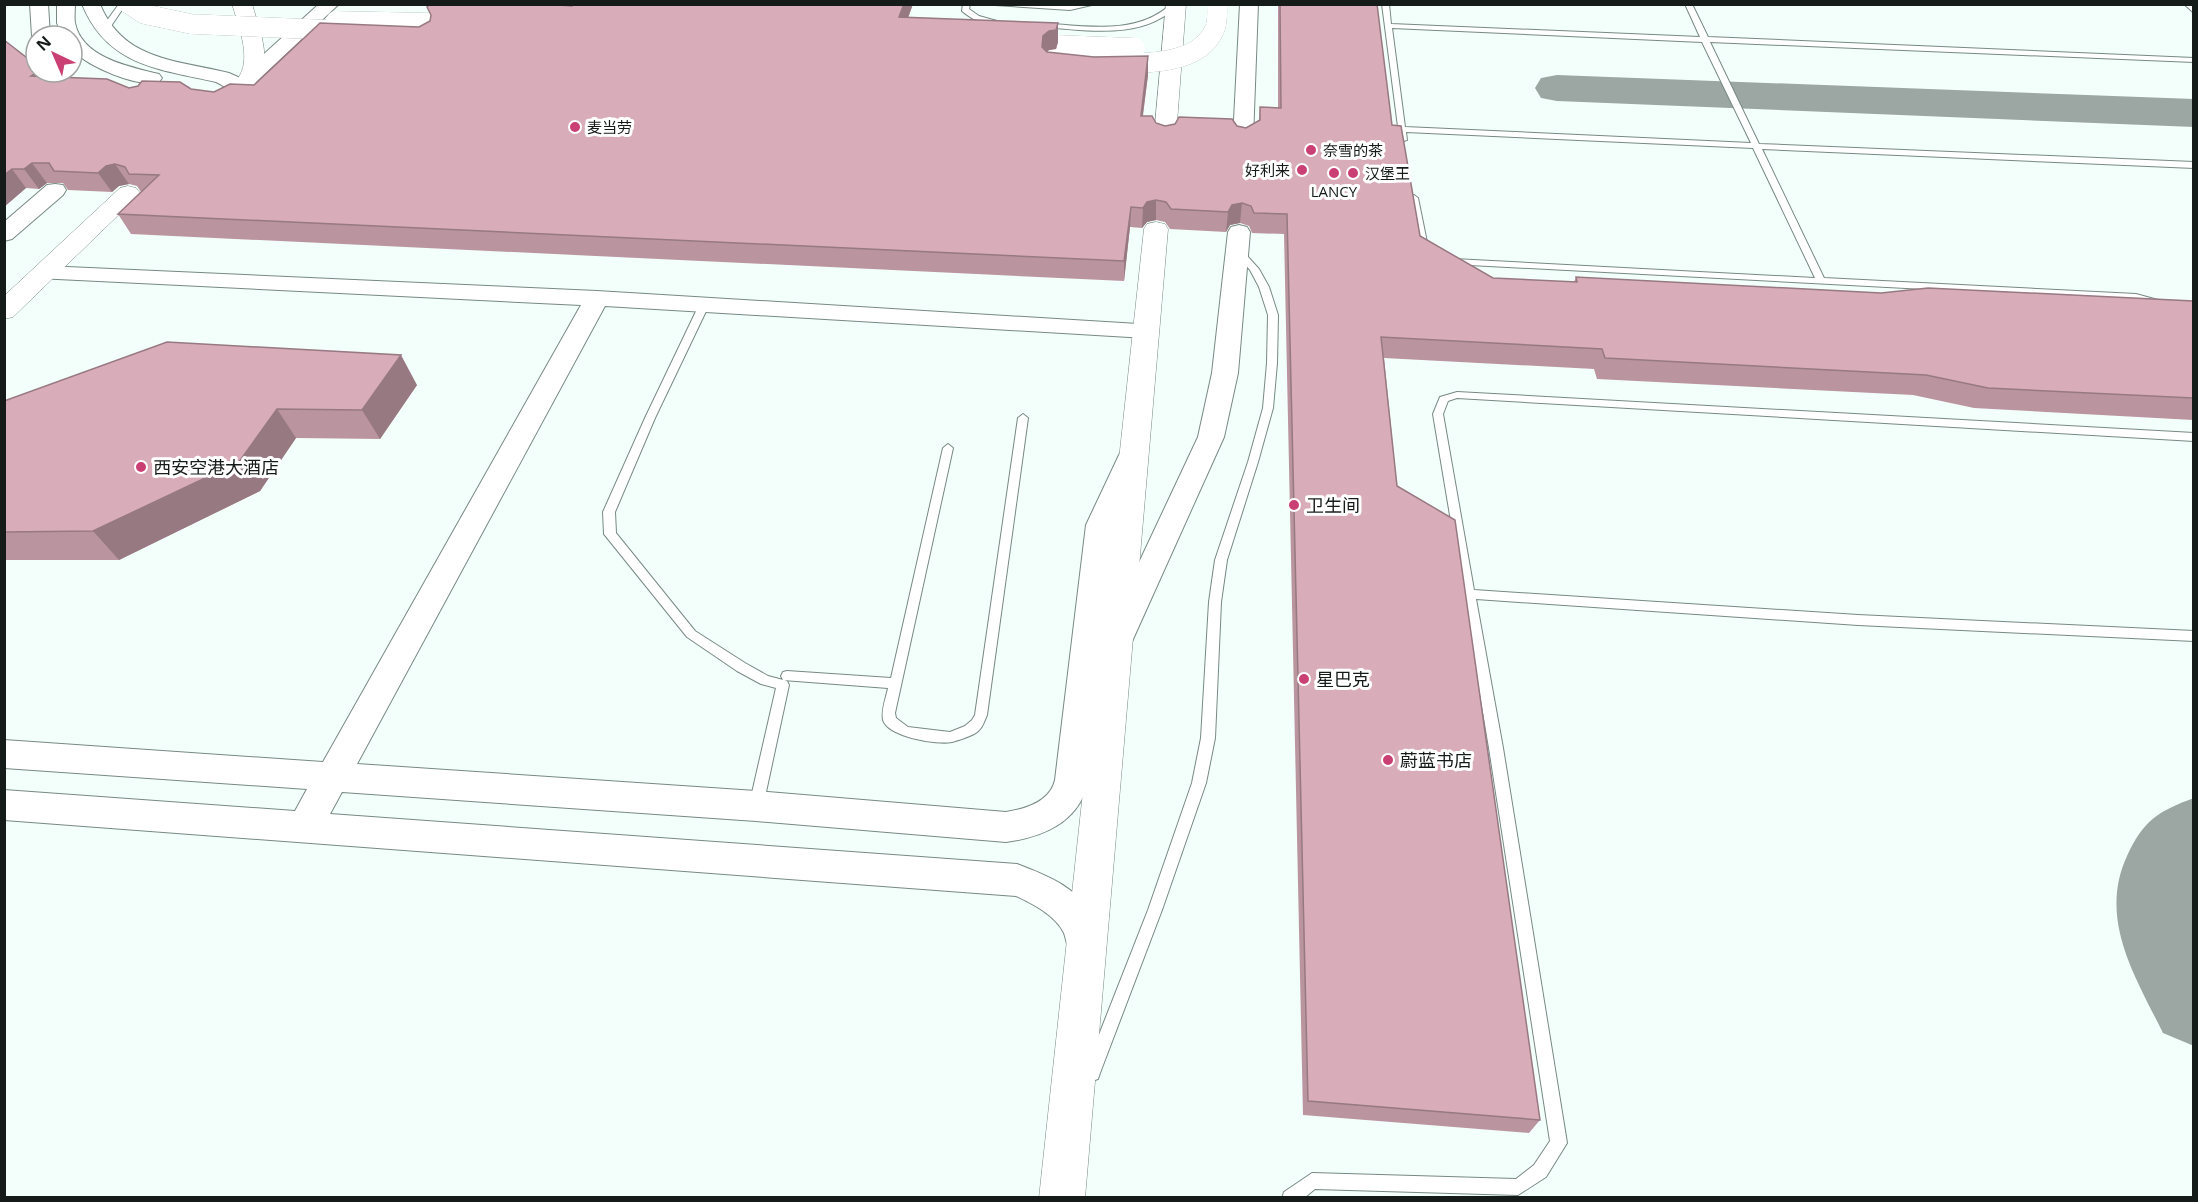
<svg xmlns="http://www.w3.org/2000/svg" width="2198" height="1202" font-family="'Open Sans','Noto Sans SC',sans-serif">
<rect width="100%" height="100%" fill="#f3fffb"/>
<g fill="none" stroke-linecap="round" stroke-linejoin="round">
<path fill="#9ca6a3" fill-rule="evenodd" d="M1557,75l637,24v28l-637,-26 -16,-3 -6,-10 6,-10z
M2194,798v248l-31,-13c-28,-57 -65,-114 -36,-177 16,-35 31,-45 67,-58z"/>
<defs>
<path id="service" d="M119,4h7l-19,28h-6l-1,-2z
M963,4h7l-1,5 10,7 25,7c-13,6 -32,-3 -42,-12z
M980,4h116l-26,6z
M1171,4h8c-35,37 -91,26 -137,23l-4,-2 4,-2c43,3 95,13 129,-19z
M1382,4h7l2,20 309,13 -15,-33h7l16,33 486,21v4l-484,-20 49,102 435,18v6l-432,-19 62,129 312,16 22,6 2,2 -5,3 -19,-5 -685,-36v-4l3,-1 361,19 -62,-130 -347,-16 1,8 -7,2zM1392,28l310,14 49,101 -346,-16z
M2184,4h8l2,9z
M1414,195l4,3 11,54 -5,3 -5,-3 -9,-54z
M1237,247l3,1 19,21 10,18 9,28 -1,48 -4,45 -15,54 -31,98 -6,42 -6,136 -9,45 -44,127 -62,163 -2,6 -6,2 -6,-2 -2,-6 64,-163 44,-127 9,-45 8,-136 6,-42 33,-98 15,-54 4,-45 1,-48 -9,-28 -9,-17 -18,-20z
M704,302l5,3 -54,113 -40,94 1,21 79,98 50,32 23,13 19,5 2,4 -26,121 -2,4 -5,2 -5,-2 -2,-4 27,-118 -15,-4 -24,-13 -50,-34 -83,-103 -1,-22 42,-94 54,-113z
M1457,392l737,41v8l-737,-43 -9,3 -5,13 31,176 384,25 336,16v10l-336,-16 -382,-26 27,149 64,395 -21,34 -28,18 -203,-6 -11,9h-22l2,-6 28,-19 204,6 18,-14 16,-24 -61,-393 -56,-334 7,-17z
M1023,414l5,4 -41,297c-3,7 -5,15 -13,19 -6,3 -15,6 -22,8 -15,3 -64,-5 -69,-22 -2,-10 3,-22 5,-32l-105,-8 -2,-4 2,-4 4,-1 104,7 52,-230 5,-4 5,4 -58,265 1,5 12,9 42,5 15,-6 7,-6 3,-5 43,-297z"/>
<path id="tertiary" d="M30,4h18l2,32h-14v4l-4,-4z
M57,4h18c0,6 -1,13 0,19 7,35 55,44 84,51l3,4 -3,4c-23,6 -71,-16 -87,-32v-14h-10l-5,-13z
M82,4h18c23,57 77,56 129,69l9,4 11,12 -3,4c-14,4 -18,-6 -30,-11 -57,-13 -109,-16 -134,-78z
M319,4h20l-82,77h-14l-3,-4 3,-4z
M1240,4h18l-5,135 -3,4 -7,2 -7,-2 -3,-4z
M55,184l8,1 3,5 -3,5 -51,44 -8,2v-19l43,-37z
M1239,225l8,2 3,5 -12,141 -14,64 -90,200 -4,9 -11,3 -11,-3 -4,-9 94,-200 14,-64 16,-141 3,-5z
M45,266l552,25 558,34 3,5 -3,5 -9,3 -541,-32 -248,458 399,27 250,21c19,-3 44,-10 49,-32l31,-255 33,-70 4,-7 10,-2 10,2 4,7 -33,70 -26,259c-11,39 -45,53 -82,58l-250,-21 -414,-29 -12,22 687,50c34,13 65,25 80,61 6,14 7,22 1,35l-13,6 -13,-6c-4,-8 -5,-18 -8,-27 -9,-18 -31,-29 -48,-37l-1012,-76v-30l291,21 12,-22 -303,-21v-28l319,22 258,-457 -544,-27 -4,-5 4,-5z"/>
<path id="trunk" d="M232,4h20c12,41 24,63 -10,95 -9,8 -13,12 -25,9l-3,-5c7,-10 20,-17 26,-28 11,-19 -2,-51 -8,-71z
M1166,4h20l-10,132 -3,5 -8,2 -8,-2 -3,-5z
M128,186l8,2 4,5 -4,5 -123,119 -9,2v-23l116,-108z
M1156,222l9,2 3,5 -83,969h-46l105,-969 3,-5z"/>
</defs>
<use href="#service" stroke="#778983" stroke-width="2"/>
<use href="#tertiary" stroke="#778983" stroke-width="2"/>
<use href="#trunk" stroke="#778983" stroke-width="1"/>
<use href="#service" fill="#fff" fill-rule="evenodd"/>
<use href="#tertiary" fill="#fff" fill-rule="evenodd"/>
<use href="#trunk" fill="#fff" fill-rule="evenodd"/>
<defs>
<path id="tertiary-bridge" d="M129,4l15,10 47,10 165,7
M336,21l101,2
M1057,45l78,3
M1108,63c33,1 93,3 107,-35 3,-7 2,-17 2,-24"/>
</defs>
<use href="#tertiary-bridge" stroke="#778983" stroke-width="20" stroke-linecap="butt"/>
<use href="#tertiary-bridge" stroke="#fff" stroke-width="20"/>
</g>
<path fill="#ba959f" d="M573,4h340l-5,14 150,24 -2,7 -7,1 -2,2 101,23 -5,41 13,7 9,3h72l9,2 13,-7 1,-14 18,1v-104h99l15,121 28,111 73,42 81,4 2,-5 305,16 312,8v119l-219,-12 -61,-13 -316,-16 -3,-10 -210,-11 13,128 143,634 -11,13 -226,-18 -19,-881 -32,-1 -3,-7 -9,-3 -10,2 -4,7 -56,-3 -5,-7 -9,-2 -9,2 -5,6 -12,-1 -6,54 -993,-47 -13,-20 23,-22 -4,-6 -8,-2 -10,2 -7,6 -44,-2 -5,-7h-16l-8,6 -13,-1 -22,19v-167l39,32 4,5 82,11 62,1 23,3 40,-7 165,-58 153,-21z
M417,385l-37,54 -84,-1 -36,53 -141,69h-115v-159z"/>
<path fill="#977982" d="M904,4h9l-12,32 -2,-19z
M1058,23v19l-2,7 -7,1 -5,5 -2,-8 1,-11z
M1148,56v19l-8,60 1,-19z
M37,72h6l11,16 -23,-12z
M32,163l15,20 -8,6 -15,-20z
M115,164l14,20 -10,2 -7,6 -14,-19 8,-7z
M12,169l14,19 -22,19v-32z
M1156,200v20l-9,2 -5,6 1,-20 4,-6z
M1242,203l-2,20 -10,2 -4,7 2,-20 4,-7z
M1131,207l-1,20 -6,54v-20z
M401,355l16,30 -37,54 -18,-29z
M277,409l19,29 -36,53 -141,69 -26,-29z"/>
<path fill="#d8adb9" stroke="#977982" stroke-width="1.5" d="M430,4h115l27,2 1,-2h331l-5,13 159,6 -2,7 -7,1 -6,5 -1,11 5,5 47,5 54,-1 -7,60h11l4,7 9,3 10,-2 4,-7 53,2 5,7 9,2 14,-8v-13l21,1 -1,-104h97l15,121 9,1 19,110 73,42 84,4 -1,-5 305,16 47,-5 265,13v97l-205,-10 -62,-13 -321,-17 -3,-9 -221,-12 16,149 58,34 85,600 -232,-19 -21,-887 -33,-1 -3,-7 -9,-3 -10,2 -4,7 -57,-3 -5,-7 -10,-2 -9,2 -4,6 -12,-1 -7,54 -1006,-47 41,-39 -30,-1 -4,-7 -10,-3 -9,2 -8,7 -44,-2 -5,-8h-17l-8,6h-12l-8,6v-135l32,25 1,7 -6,4 76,3 22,9 9,-2 4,-5 38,1 11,7 23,3 16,-8 24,1 66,-62 99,4 11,-6 1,-6 -4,-8z
M167,342l234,13 -39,55 -85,-1 -38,53 -146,69 -89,1v-131z"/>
<g fill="#ca4075" stroke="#fff" stroke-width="2">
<circle cx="575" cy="127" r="6"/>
<circle cx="1311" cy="150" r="6"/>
<circle cx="1302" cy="170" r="6"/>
<circle cx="1334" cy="173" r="6"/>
<circle cx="1353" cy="173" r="6"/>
<circle cx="141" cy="467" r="6"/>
<circle cx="1294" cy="505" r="6"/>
<circle cx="1304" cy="679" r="6"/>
<circle cx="1388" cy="760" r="6"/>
</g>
<g text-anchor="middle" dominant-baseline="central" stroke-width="6" stroke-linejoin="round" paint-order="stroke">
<g font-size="15" fill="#141b18" stroke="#fff" text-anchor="start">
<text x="587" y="127">麦当劳</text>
<text x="1323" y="150">奈雪的茶</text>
<text x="1290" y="170" text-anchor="end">好利来</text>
<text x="1365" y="173">汉堡王</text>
<text x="1334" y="191" text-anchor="middle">LANCY</text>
</g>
<g font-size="18" fill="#141b18" stroke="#fff" text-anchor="start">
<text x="153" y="467">西安空港大酒店</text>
<text x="1306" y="505">卫生间</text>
<text x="1316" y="679">星巴克</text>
<text x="1400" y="760">蔚蓝书店</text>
</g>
</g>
<rect width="2198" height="1202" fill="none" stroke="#141b18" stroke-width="12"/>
<g transform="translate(54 54) rotate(316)"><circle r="28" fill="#ffffff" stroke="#a1a4a3" stroke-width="1.5"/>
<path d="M0-4.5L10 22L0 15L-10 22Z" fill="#ca4075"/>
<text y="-9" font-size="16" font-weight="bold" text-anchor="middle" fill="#141b18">N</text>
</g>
</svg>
